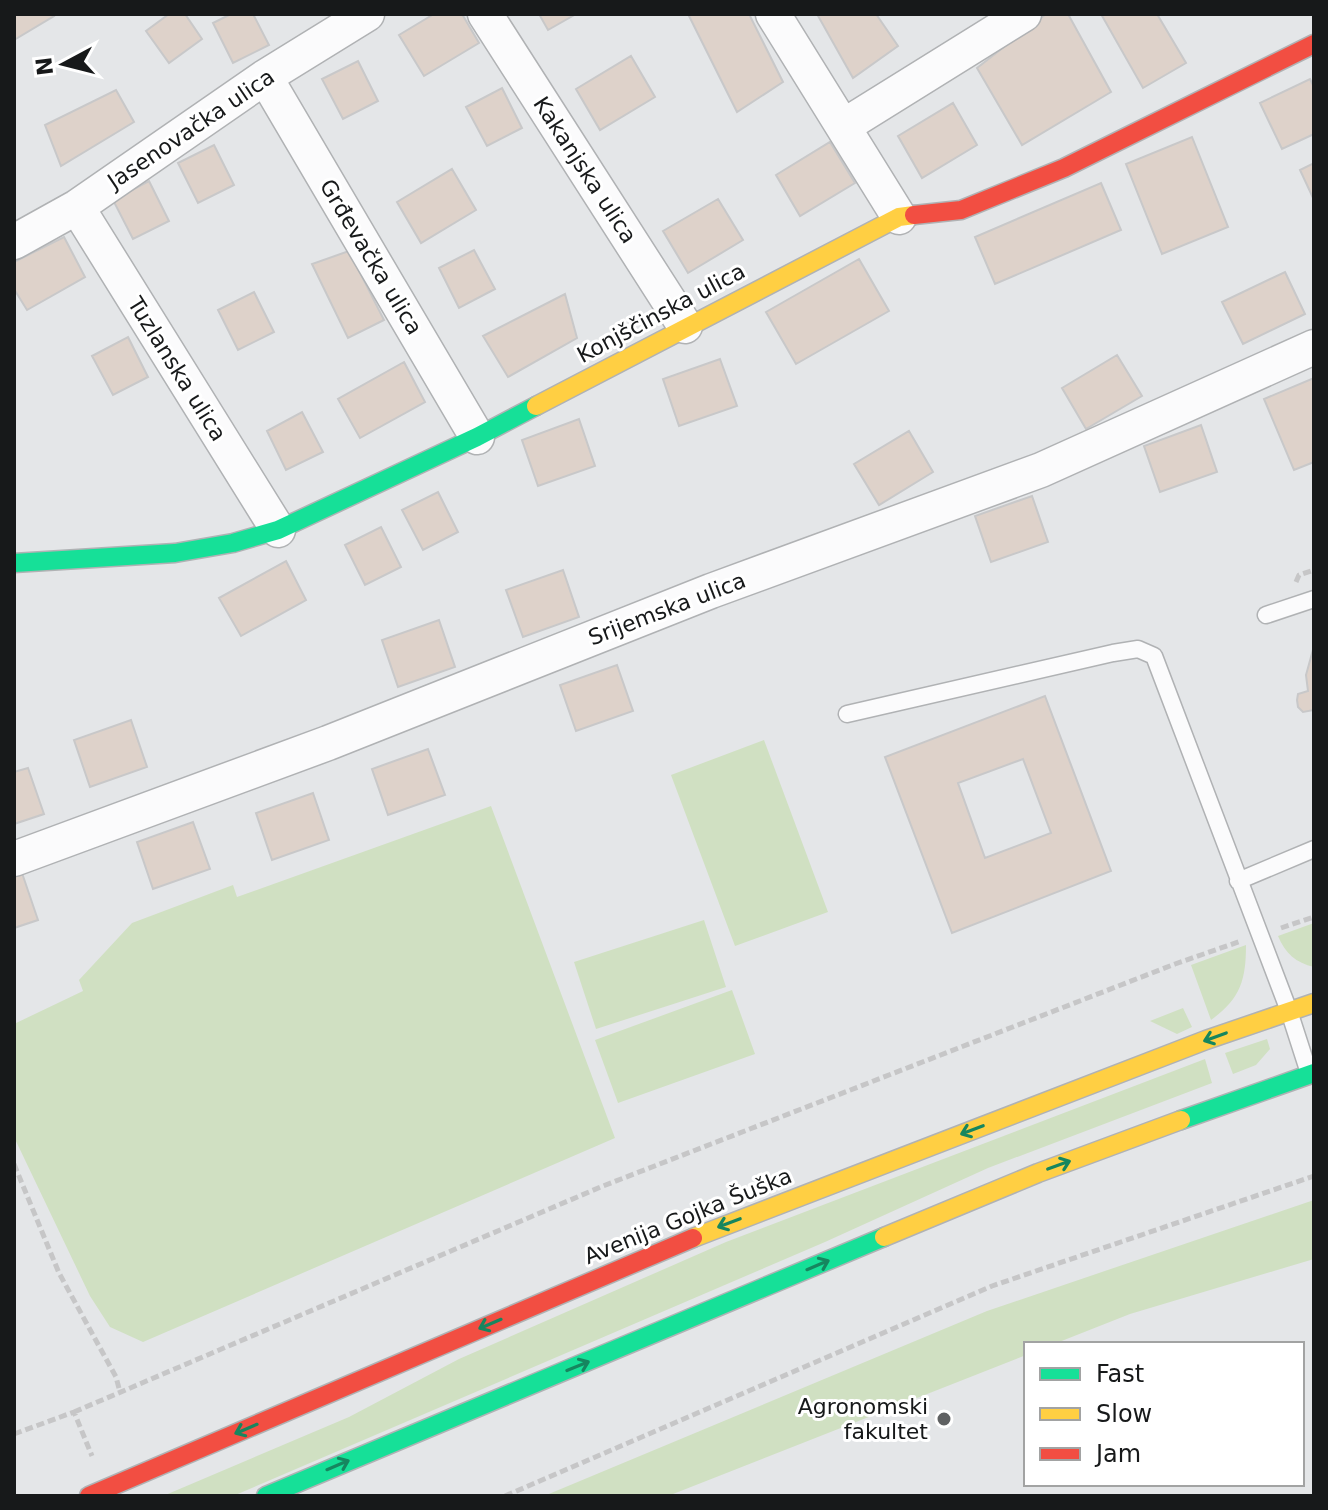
<svg xmlns="http://www.w3.org/2000/svg" width="1328" height="1510" font-family="'DejaVu Sans',sans-serif">
<rect width="100%" height="100%" fill="#e4e6e8"/>
<path fill="#d0e0c2" d="M764,740l64,172 -93,34 -64,-171z
M491,806l124,332 -472,204 -33,-15 -20,-31 -76,-159v-113l69,-33 -4,-11 53,-57 101,-38 4,12z
M704,920l22,67 -130,42 -22,-67z
M1314,923v44c-18,-4 -29,-14 -36,-31z
M1246,945c0,36 -6,54 -35,75l-20,-55z
M732,990l23,64 -137,49 -23,-63z
M1183,1008l9,19 -15,7 -27,-13z
M1267,1039l3,10 -14,16 -23,9 -8,-21z
M1205,1059l7,24 -224,85 -163,74 -592,254h-70l186,-79 110,-58 267,-117z
M1314,1200v59l-184,55 -76,30h-28v11l-358,141h-124l443,-185z"/>
<path fill="#ded2ca" stroke="#c8c8c9" stroke-width="2" fill-rule="evenodd" d="M14,14h39l1,2 -40,24z
M169,14h16l17,25 -33,24 -23,-32z
M231,14h22l16,31 -36,18 -20,-40z
M434,14h28l17,29 -55,33 -25,-41z
M539,14h37l-28,16z
M688,14h61l34,68 -46,30z
M817,14h59l22,32 -45,32z
M1046,14h22l43,78 -89,53 -45,-77z
M1101,14h56l29,49 -43,25z
M631,56l24,41 -55,33 -24,-41z
M358,61l20,40 -35,18 -21,-40z
M1310,79l4,8v47l-32,15 -22,-46z
M502,88l20,40 -35,18 -21,-39z
M116,90l18,32 -73,44 -16,-41z
M953,103l24,42 -55,33 -24,-42z
M1192,137l36,90 -66,27 -36,-90z
M830,142l25,41 -55,33 -24,-41z
M214,145l20,40 -36,18 -20,-40z
M1314,163v37l-14,-30z
M452,169l24,41 -55,33 -24,-41z
M149,181l20,40 -36,18 -20,-39z
M1101,183l20,47 -126,54 -20,-47z
M718,199l25,41 -55,33 -25,-42z
M64,237l21,40 -58,33 -13,-21v-27z
M474,250l21,39 -36,19 -20,-40z
M349,251l35,69 -36,18 -36,-74z
M859,259l30,52 -93,53 -30,-52z
M1285,272l20,42 -62,30 -21,-42z
M254,292l20,40 -36,18 -20,-40z
M565,294l12,44 -69,39 -25,-41z
M128,337l20,40 -35,18 -21,-39z
M1117,355l25,41 -56,33 -24,-41z
M720,359l17,47 -58,20 -16,-47z
M404,362l21,40 -65,36 -22,-39z
M1314,378v84l-20,8 -30,-71z
M302,412l21,40 -37,18 -19,-39z
M579,419l16,47 -57,20 -16,-46z
M1201,425l16,47 -57,20 -16,-46z
M909,431l24,41 -54,33 -25,-41z
M438,492l20,40 -35,18 -21,-40z
M1032,496l16,46 -57,20 -16,-46z
M381,527l20,40 -36,18 -20,-40z
M286,561l20,39 -65,36 -22,-38z
M563,570l16,47 -56,20 -17,-47z
M439,620l16,47 -57,20 -16,-47z
M1314,646v64l-11,2 -5,-5 -1,-7 1,-6 10,-3 -2,-16z
M617,665l16,46 -57,20 -16,-46z
M1045,696l66,175 -159,62 -67,-176zM1023,759l28,74 -66,25 -27,-75z
M131,720l16,47 -57,20 -16,-47z
M428,749l17,46 -57,20 -16,-46z
M28,768l16,46 -30,10v-52z
M313,793l16,47 -57,20 -16,-47z
M193,822l17,47 -57,20 -16,-47z
M22,873l16,47 -24,8v-52z"/>
<g fill="none" stroke-linecap="round" stroke-linejoin="round">
<defs>
<path id="lane" d="M1266,615l48,-16
M847,714l266,-61 25,-4 16,7 135,355 20,62
M1238,881l76,-32"/>
<path id="street" d="M485,14l200,312
M773,14l126,203
M265,77l212,360
M844,126l180,-112
M77,207l201,323
M14,242l63,-35 188,-130 102,-63
M14,859l314,-116 383,-152 330,-121 273,-123"/>
<path id="fast" d="M14,563l161,-10 58,-10 45,-13 199,-93 59,-31
M1181,1120l133,-47
M266,1496l618,-259"/>
<path id="slow" d="M536,406l363,-189 15,-2
M884,1237l154,-64 143,-53
M693,1238l513,-198 108,-37"/>
<path id="jam" d="M914,215l47,-5 103,-42 250,-124
M89,1496l604,-258"/>
</defs>
<use href="#lane" stroke="#b0b2b4" stroke-width="19"/>
<use href="#street" stroke="#b0b2b4" stroke-width="37"/>
<use href="#fast" stroke="#b0b2b4" stroke-width="21"/>
<use href="#slow" stroke="#b0b2b4" stroke-width="21"/>
<use href="#jam" stroke="#b0b2b4" stroke-width="21"/>
<path stroke="#c6c6c7" stroke-width="5" stroke-dasharray="8 4" stroke-linecap="butt" d="M1296,582l3,-7 15,-5
M1281,928l33,-11
M14,1164l45,109 57,104 4,15
M74,1412l529,-226 572,-222 66,-23
M14,1434l60,-22 18,44
M505,1496l487,-210 322,-110"/>
<use href="#lane" stroke="#fbfbfc" stroke-width="16"/>
<use href="#street" stroke="#fbfbfc" stroke-width="34"/>
<use href="#fast" stroke="#16e098" stroke-width="18"/>
<use href="#slow" stroke="#ffcf43" stroke-width="18"/>
<use href="#jam" stroke="#f24e42" stroke-width="18"/>
</g>
<defs><path id="oneway-shaft" d="M-6 0H5M1.5-3L5.5 0L1.5 3" fill="none" stroke-width="1.6" stroke-linecap="round" stroke-linejoin="round" transform="scale(2)"/></defs>
<g stroke="#16865f">
<use href="#oneway-shaft" transform="translate(1215 1037) rotate(160)"/>
<use href="#oneway-shaft" transform="translate(972 1130) rotate(159)"/>
<use href="#oneway-shaft" transform="translate(1059 1165) rotate(-20)"/>
<use href="#oneway-shaft" transform="translate(729 1223) rotate(159)"/>
<use href="#oneway-shaft" transform="translate(818 1265) rotate(-23)"/>
<use href="#oneway-shaft" transform="translate(490 1324) rotate(157)"/>
<use href="#oneway-shaft" transform="translate(578 1366) rotate(-22)"/>
<use href="#oneway-shaft" transform="translate(246 1429) rotate(157)"/>
<use href="#oneway-shaft" transform="translate(338 1465) rotate(-23)"/>
</g>
<circle fill="#5f6162" stroke="#fff" stroke-width="3" cx="944" cy="1419" r="8"/>
<g text-anchor="middle" dominant-baseline="central" stroke-width="6" stroke-linejoin="round" paint-order="stroke">
<g font-size="22" fill="#17191a" stroke="#fff">
<text transform="translate(191 129) rotate(-34)">Jasenovačka ulica</text>
<text transform="translate(585 170) rotate(57)">Kakanjska ulica</text>
<text transform="translate(371 257) rotate(59)">Grđevačka ulica</text>
<text transform="translate(661 313) rotate(-28)">Konjščinska ulica</text>
<text transform="translate(177 369) rotate(58)">Tuzlanska ulica</text>
<text transform="translate(667 609) rotate(-21)">Srijemska ulica</text>
<text transform="translate(688 1216) rotate(-22)">Avenija Gojka Šuška</text>
</g>
<g font-size="22" fill="#17191a" stroke="#fff" text-anchor="end">
<text x="928" y="1406">Agronomski<tspan x="928" dy="25">fakultet</tspan></text>
</g>
</g>
<rect width="1328" height="1510" fill="none" stroke="#17191a" stroke-width="32"/>
<rect x="1024" y="1342" width="280" height="144" fill="#ffffff" stroke="#a2a3a3" stroke-width="2"/>
<rect x="1040" y="1368" width="40" height="12" fill="#16e098" stroke="#a2a3a3" stroke-width="2"/>
<text x="1096" y="1382" font-size="24" fill="#17191a">Fast</text>
<rect x="1040" y="1408" width="40" height="12" fill="#ffcf43" stroke="#a2a3a3" stroke-width="2"/>
<text x="1096" y="1422" font-size="24" fill="#17191a">Slow</text>
<rect x="1040" y="1448" width="40" height="12" fill="#f24e42" stroke="#a2a3a3" stroke-width="2"/>
<text x="1096" y="1462" font-size="24" fill="#17191a">Jam</text>
<g transform="translate(64 64) rotate(263)" stroke="#ffffff" stroke-width="6" paint-order="stroke">
<path d="M0-6L14 30L0 20L-14 30Z" fill="#17191a"/>
<text y="-12" font-size="22" font-weight="bold" text-anchor="middle" fill="#17191a">N</text>
</g>
</svg>
